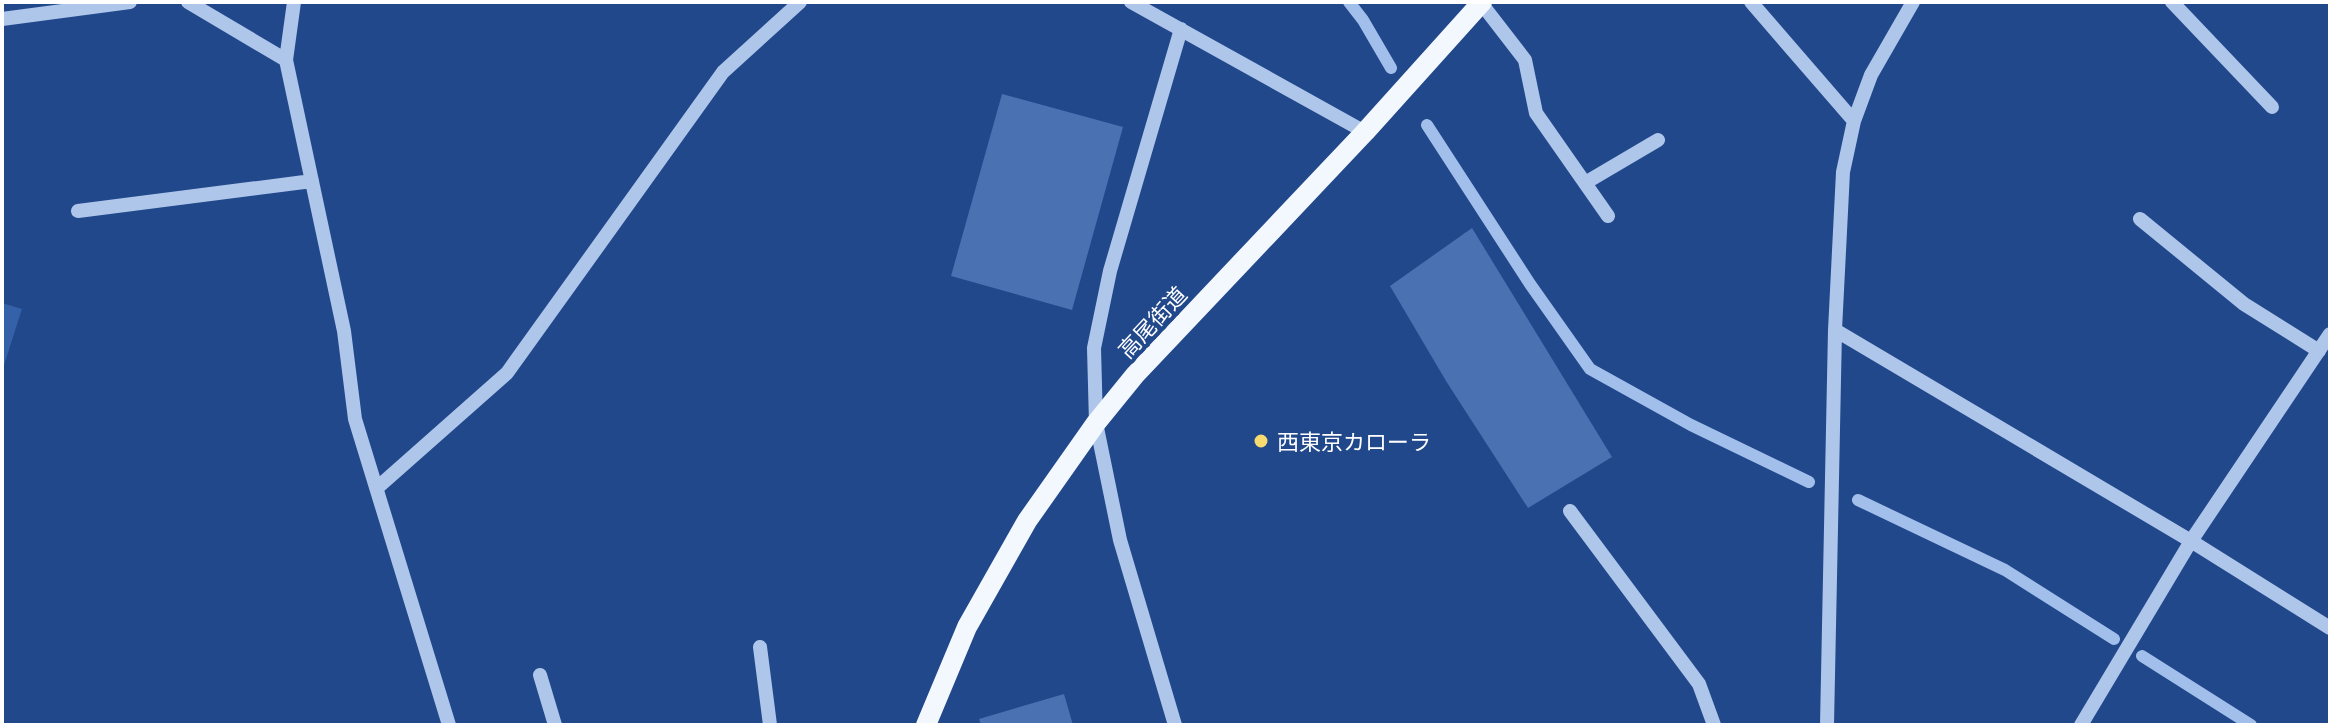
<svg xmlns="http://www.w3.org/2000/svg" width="2332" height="727" font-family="'IBM Plex Sans','Noto Sans JP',sans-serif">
<rect width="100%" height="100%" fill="#21488b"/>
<path fill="#3561a8" d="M2,303l20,6 -19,59 -1,-1z"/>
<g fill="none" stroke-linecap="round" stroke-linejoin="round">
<path stroke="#a2bfec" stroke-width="12" d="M1349,2l14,18 28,48
M1427,125l103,159 60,85 101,56 118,57
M1858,500l147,70 109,69
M2142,656l109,69"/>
</g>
<path fill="#4a71b2" d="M1002,94l121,33 -51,183 -121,-34z
M1472,228l140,229 -84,51 -82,-127 -56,-95z
M1064,694l9,31h-92l-2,-6z"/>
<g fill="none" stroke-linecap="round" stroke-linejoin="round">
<path stroke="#afc6eb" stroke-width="14" d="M188,2l98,58
M294,2l-8,58 58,271 11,88 94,306
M1131,2l234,130
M1751,2l103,119
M2172,2l100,105
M1481,3l44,57 11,53 72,103
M2,19l128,-17
M1585,183l73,-43
M78,211l234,-30
M2140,219l104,85 75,47
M1835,330l356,211 139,87
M377,488l130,-115 216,-301 77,-70
M1570,511l129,173 15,41
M760,647l10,78
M540,675l15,50
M1175,725l-55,-185 -24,-117 -2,-75 16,-77 71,-242
M1827,725l8,-395 8,-158 11,-51 17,-46 42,-73
M2081,725l110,-184 139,-207"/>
<path stroke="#f3f7fe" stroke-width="20" d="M926,725l41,-98 60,-106 69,-98 39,-48 230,-243 117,-130"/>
</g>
<circle fill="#f7da70" stroke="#21488b" stroke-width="3" cx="1261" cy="441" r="8"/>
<g text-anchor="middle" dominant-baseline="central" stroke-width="8" stroke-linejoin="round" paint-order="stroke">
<g font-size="22" fill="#fff" stroke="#21488b">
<text transform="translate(1152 322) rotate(-47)">高尾街道</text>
</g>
<g font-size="22" fill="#fff" stroke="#21488b" text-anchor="start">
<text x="1277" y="441">西東京カローラ</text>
</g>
</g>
<rect width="2332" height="727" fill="none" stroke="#ffffff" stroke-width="8"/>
</svg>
